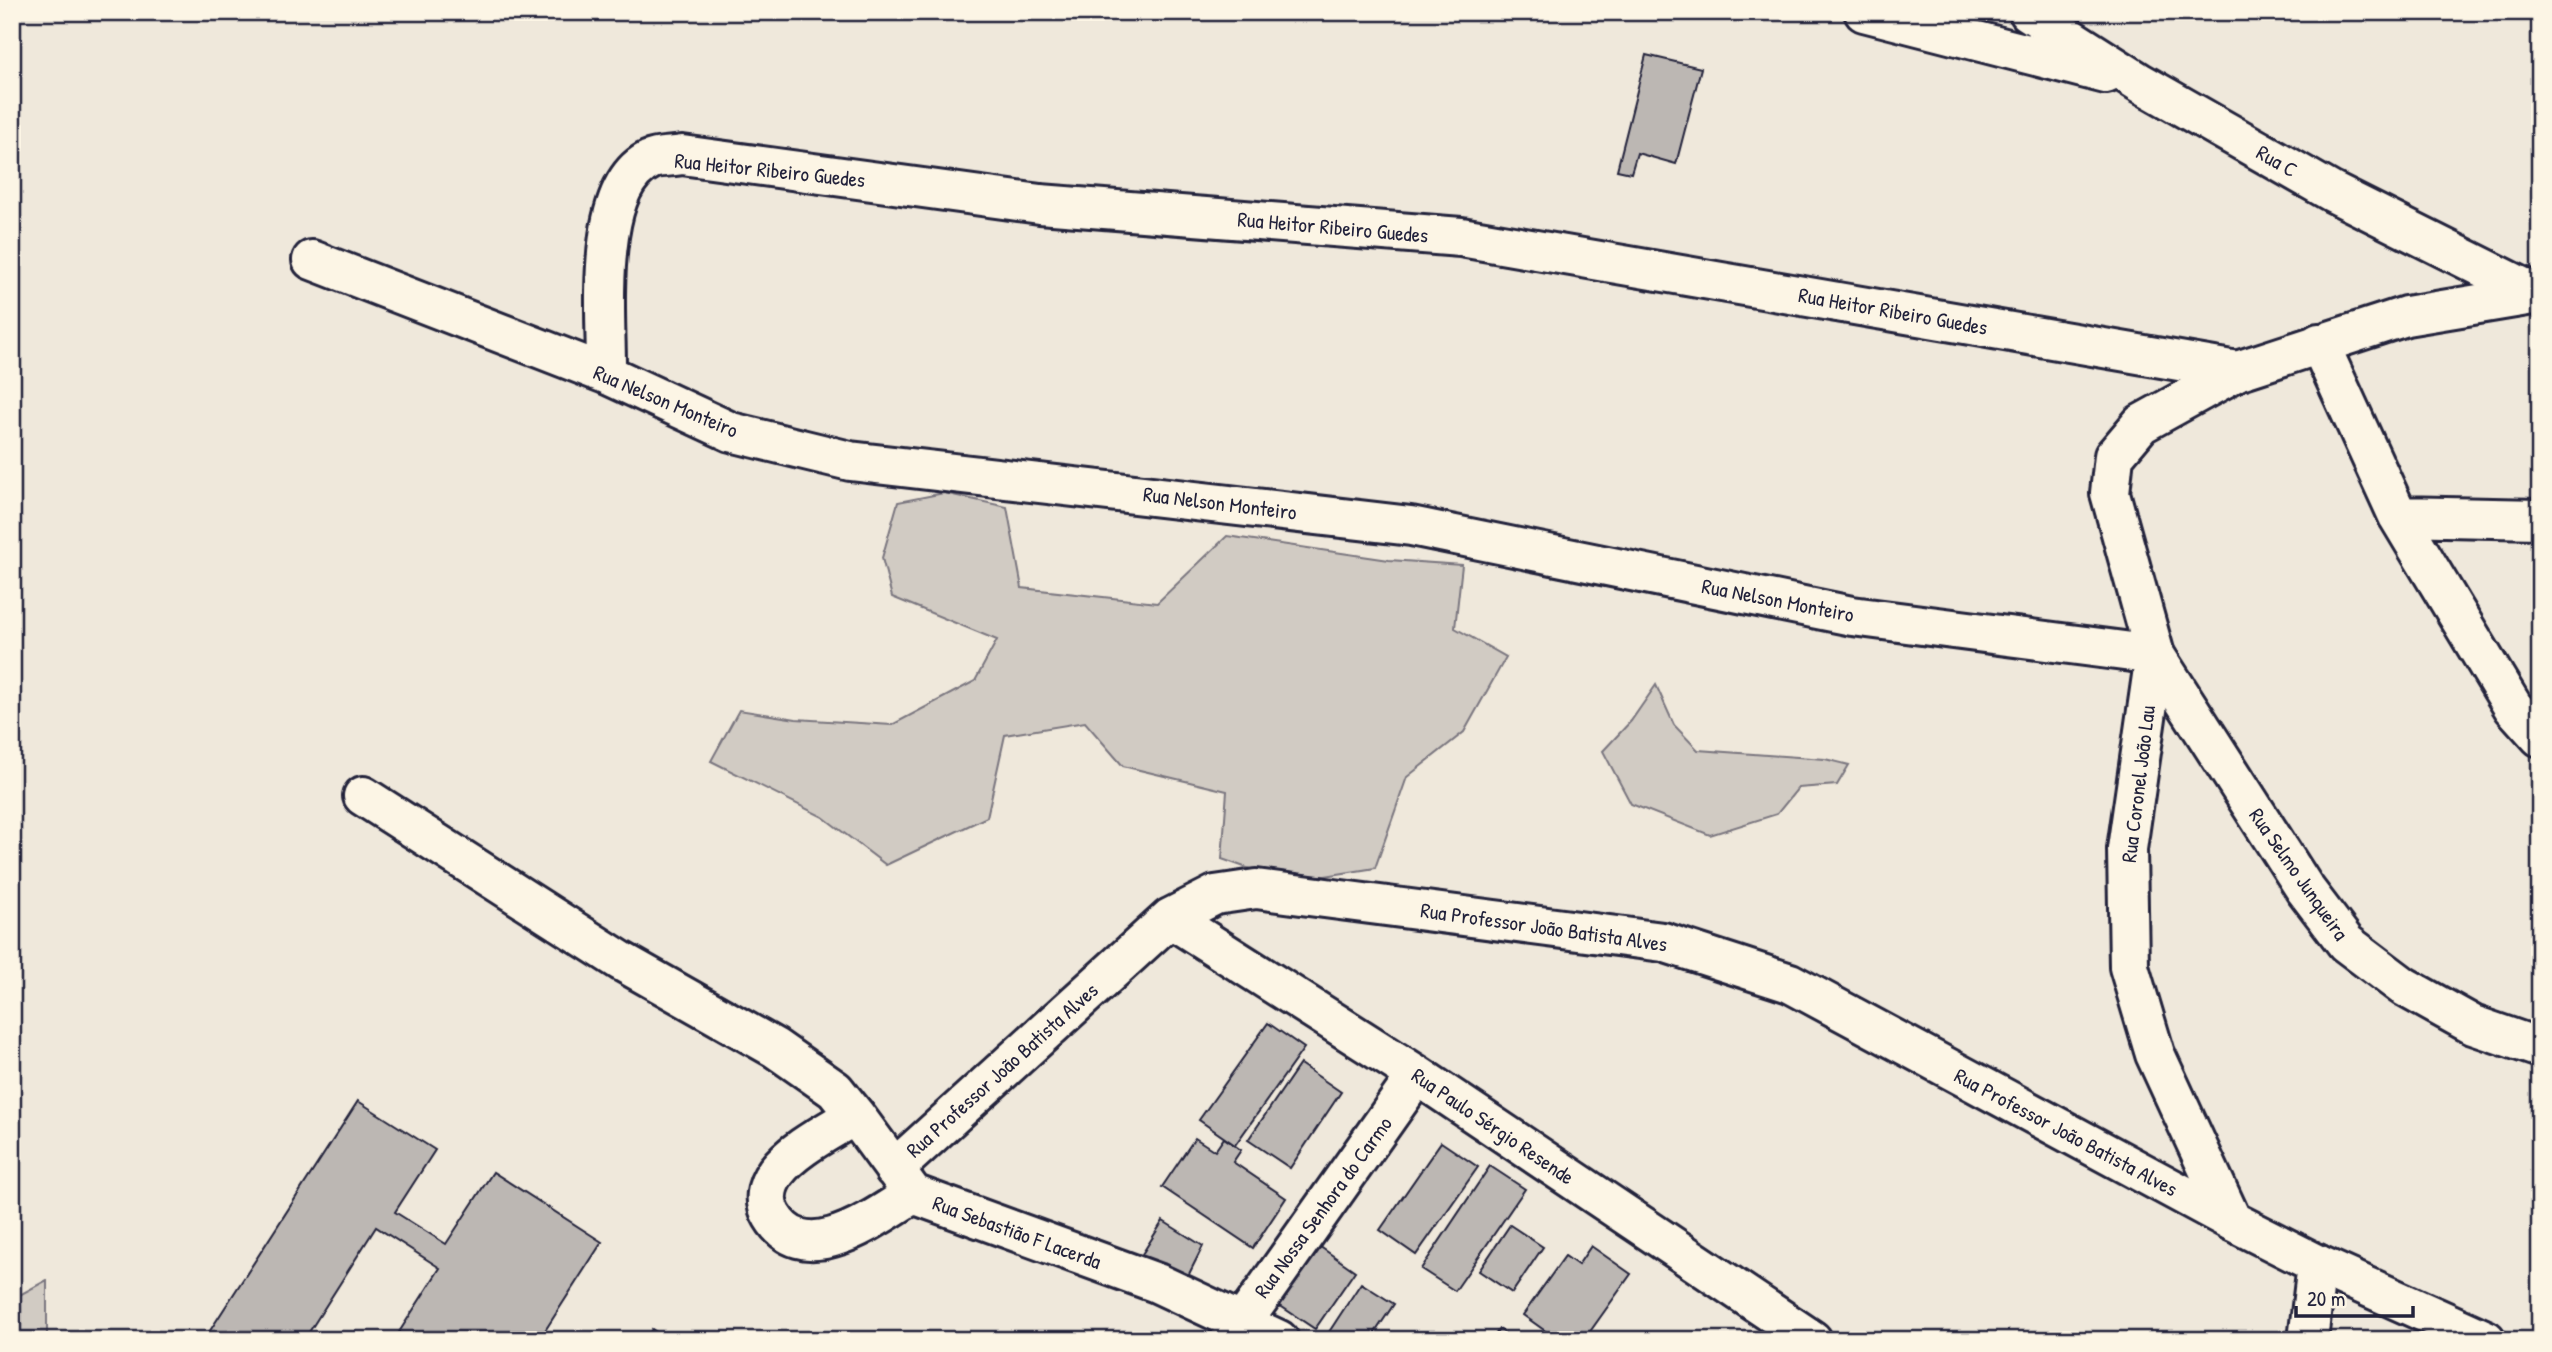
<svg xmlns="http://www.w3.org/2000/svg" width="2552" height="1352" font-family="'Patrick Hand',sans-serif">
<rect width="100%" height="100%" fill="#efe8db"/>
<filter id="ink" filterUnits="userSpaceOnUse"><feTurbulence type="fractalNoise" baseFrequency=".0143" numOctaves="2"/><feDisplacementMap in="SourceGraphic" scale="14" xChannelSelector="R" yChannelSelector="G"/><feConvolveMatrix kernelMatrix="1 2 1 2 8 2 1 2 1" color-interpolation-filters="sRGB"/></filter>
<g filter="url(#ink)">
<path fill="#d1cbc3" stroke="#7a767f" stroke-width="2" d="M944,493l63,14 15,81 135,15 70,-67 162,24 73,5 -7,63 51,29 -42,75 -57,45 -32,91 -50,8 -58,-1 -45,-16 5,-68 -104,-25 -38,-44 -80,13 -18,82 -101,48 -63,-48 -112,-56 28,-51 57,9 96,6 83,-44 22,-41 -105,-43 -10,-39 16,-56z
M1656,685l18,40 24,25 127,9 24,6 -12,20 -39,3 -21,26 -67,21 -79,-31 -28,-53 28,-30z
M47,1280v60h-35v-41z"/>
<path fill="#bcb7b3" stroke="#22223b" stroke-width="2" d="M1646,55l55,13 -25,96 -39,-11 -6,20 -14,-3z
M1268,1023l36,25 -69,97 -36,-25z
M1300,1064l41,28 -51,76 -42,-28z
M358,1101l77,49 -40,62 51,32 47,-72 109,70 -63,98h-145l46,-72 -64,-41 -72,113h-100z
M1195,1138l20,13 9,-13 17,12 -8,12 53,36 -33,50 -91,-61z
M1441,1142l37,25 -62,88 -36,-25z
M1490,1166l35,23 -70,102 -34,-22z
M1163,1221l40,25 -15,30 -49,-17z
M1510,1225l33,22 -31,46 -33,-22z
M1316,1244l39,27 -40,58 -39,-26z
M1591,1246l40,28 -47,66h-26l-35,-25 42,-59 13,9z
M1361,1283l33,21 -24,36h-36l-7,-5z
M652,1329l16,11h-23z
M1499,1329l16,11h-23z
M1441,1332l11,8h-16z"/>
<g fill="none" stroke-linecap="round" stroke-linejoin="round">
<defs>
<path id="minor" d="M1864,12l242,62
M2029,12l110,70 193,110 208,104
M312,260l294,114 125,58 119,29 561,65 441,90 303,39 150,234 41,54 57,43 70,39 67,23
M2319,343l79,173 115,191 27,30
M606,374c1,-54 -14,-187 44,-214 8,-4 23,-3 32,-5l358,49 421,33 776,134
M2398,516l142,3
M363,796l258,165 154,87 60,42 20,25
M1170,918l247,157 395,265
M894,1169l276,-251 45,-23 41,-6 407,53 127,41 442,238
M913,1194l-58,-79c-25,16 -61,33 -79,57 -10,14 -13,29 -4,44 33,56 105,0 141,-22l244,89 122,57
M2317,1264l169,76
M1230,1340l187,-265"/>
<path id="tertiary" d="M2308,1340l9,-76 -85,-43 -77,-167 -26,-87 -2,-118 28,-194 -45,-162 4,-37 27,-32 96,-53 169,-55 127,-21 7,-7"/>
</defs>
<use href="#minor" stroke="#22223b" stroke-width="44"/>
<use href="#tertiary" stroke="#22223b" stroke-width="44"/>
<use href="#minor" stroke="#fcf5e5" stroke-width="38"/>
<use href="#tertiary" stroke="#fcf5e5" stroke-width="38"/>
</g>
</g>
<g text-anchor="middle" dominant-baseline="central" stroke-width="5" stroke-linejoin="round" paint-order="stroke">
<g font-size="21" fill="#22223b" stroke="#fcf5e5">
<text transform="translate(2277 161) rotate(30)">Rua C</text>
<text transform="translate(770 170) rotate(6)">Rua Heitor Ribeiro Guedes</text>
<text transform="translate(1333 227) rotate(5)">Rua Heitor Ribeiro Guedes</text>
<text transform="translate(1893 311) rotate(10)">Rua Heitor Ribeiro Guedes</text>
<text transform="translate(666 401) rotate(23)">Rua Nelson Monteiro</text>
<text transform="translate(1220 503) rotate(7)">Rua Nelson Monteiro</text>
<text transform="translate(1778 600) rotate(11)">Rua Nelson Monteiro</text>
<text transform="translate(2138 784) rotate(-83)">Rua Coronel João Lau</text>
<text transform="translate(2299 874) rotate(55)">Rua Selmo Junqueira</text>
<text transform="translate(1544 927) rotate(8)">Rua Professor João Batista Alves</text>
<text transform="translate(1002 1070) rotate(-42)">Rua Professor João Batista Alves</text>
<text transform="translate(1493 1126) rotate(34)">Rua Paulo Sérgio Resende</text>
<text transform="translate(2066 1132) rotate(28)">Rua Professor João Batista Alves</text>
<text transform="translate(1323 1207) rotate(-54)">Rua Nossa Senhora do Carmo</text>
<text transform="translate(1017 1232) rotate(20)">Rua Sebastião F Lacerda</text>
</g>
</g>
<rect width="2552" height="1352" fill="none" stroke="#fcf5e5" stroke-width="42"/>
<rect x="21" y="21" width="2510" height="1310" fill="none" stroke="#22223b" stroke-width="2.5" filter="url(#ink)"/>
<path d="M2296 1306v10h117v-10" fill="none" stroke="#22223b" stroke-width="3.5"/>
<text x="2307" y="1306" font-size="21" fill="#22223b" stroke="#fcf5e5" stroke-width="5" paint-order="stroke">20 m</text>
</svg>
